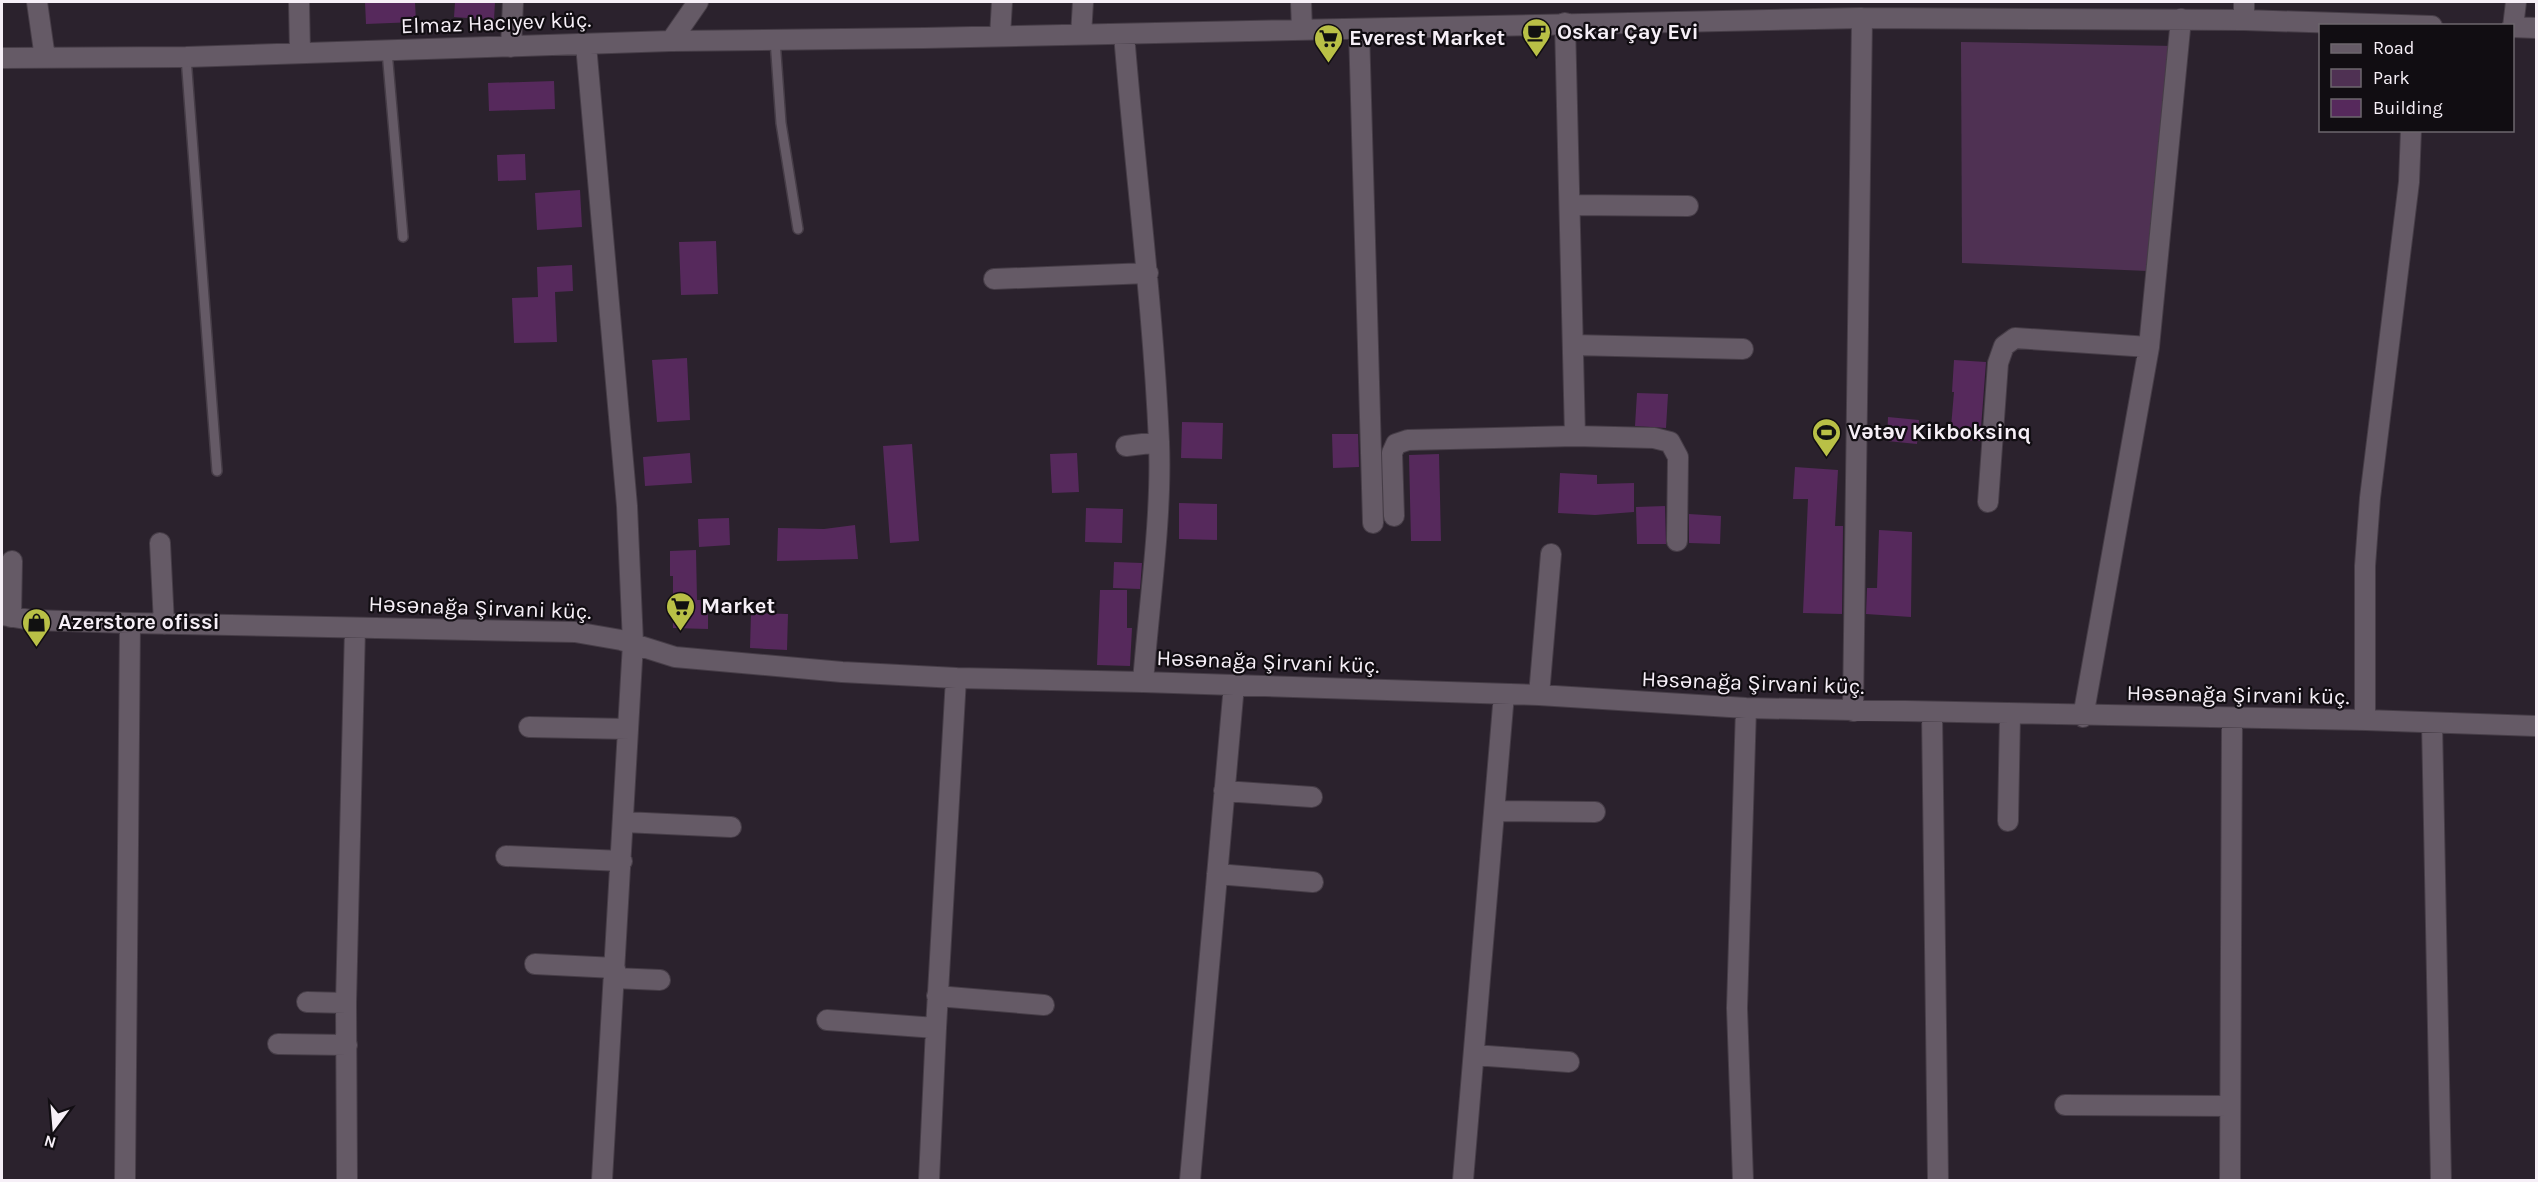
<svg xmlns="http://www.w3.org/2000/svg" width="2538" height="1182" font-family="Karla,sans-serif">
<rect width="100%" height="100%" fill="#2b222d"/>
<path fill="#4f3153" d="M1961,42l214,4 -28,225 -185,-8z"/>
<path fill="#56295c" d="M365,2h50l1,20 -50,2z
M455,2h40l-1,18 -40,-3z
M554,81l1,28 -66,2 -1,-28z
M525,154l1,26 -28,1 -1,-26z
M580,190l2,37 -45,3 -2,-37z
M716,241l2,53 -37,1 -2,-53z
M572,265l1,26 -18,1 2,50 -43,1 -2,-45 26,-1 -1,-30z
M687,358l3,62 -33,2 -5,-62z
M1954,360l32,2 -6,79 -30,-2 4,-47h-2z
M1637,393l31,1 -2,34 -31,-2z
M1888,417l31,3 -2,24 -30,-3z
M1182,422l41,1 -1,36 -41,-1z
M1332,434h26l1,33 -26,1z
M912,444l7,97 -29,2 -7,-97z
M690,453l2,30 -47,3 -2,-29z
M1077,453l2,39 -27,1 -2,-39z
M1439,454l2,87h-30l-2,-86z
M1795,467l43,3 -3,56h8l-1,88 -39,-1 5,-114h-15z
M1560,473l37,2v9l37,-1v29l-39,3 -37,-2z
M1179,503l38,1v36l-38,-1z
M1665,506l1,38h-29l-1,-37z
M1086,508l37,1 -1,34 -37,-1z
M1689,514l32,2 -1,28 -31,-1z
M729,518l1,27 -31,2 -1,-28z
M855,525l3,34 -81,2 1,-33 46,1z
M1879,530l33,2 -1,85 -45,-3 1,-26h10z
M696,550l1,50h11v29l-35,-1v-52h-3v-25z
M1114,562l28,1 -2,26 -27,-1z
M1100,590h27v38h5l-2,38 -33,-1z
M751,613l37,1 -1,36 -37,-2z"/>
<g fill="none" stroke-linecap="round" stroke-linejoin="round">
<defs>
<path id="lane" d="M775,40l6,83 17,106
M387,51l16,186
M186,57l31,414"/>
<path id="street" d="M37,2l8,56
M299,2l1,51
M1301,2l1,28
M2244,20v-18
M1565,23l10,413
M2512,27l24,1
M2513,27l3,-25
M1359,29l14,494
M1124,34c11,136 29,271 35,408 3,76 -10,162 -16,240
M1081,35l2,-33
M1000,36l2,-34
M671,41l27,-39
M586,45l41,461 6,137 -31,537
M511,47l2,-45
M2,58l184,-1 485,-16 253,-3 938,-20 382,2 188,6
M1570,205l118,1
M994,279l154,-6
M1573,345l170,4
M1126,446l33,-4
M1988,502l10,-139 6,-17 11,-8 134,9
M1394,516l-2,-63 4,-9 12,-4 167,-4 79,2 16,4 8,15 -1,84
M160,543l4,81
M2,615l29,5 99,3 445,9 46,8 54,17 167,15 114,6 187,4 396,13 207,13 619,12 171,6
M11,617l1,-56
M1539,695l12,-141
M1853,711l9,-693
M1932,713l6,467
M2083,717l66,-370 32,-328
M2365,720v-154l5,-68 39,-316 2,-52
M2432,723l9,457
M529,727l99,2
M1224,791l88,6
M1495,811l100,1
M2008,821l2,-106
M624,822l107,5
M506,856l116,5
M1217,874l96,8
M535,964l80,4
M614,978l46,2
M937,996l107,9
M307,1002l39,1
M827,1020l109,8
M278,1044l69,1
M1474,1055l95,7
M2065,1105l165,1
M125,1180l5,-557
M347,1180l-1,-177 9,-375
M929,1180l7,-152 20,-350
M1190,1180l44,-495
M1463,1180l41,-486
M1743,1180l-6,-172 9,-300
M2230,1180l2,-461"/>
</defs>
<use href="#lane" stroke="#463d47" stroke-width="12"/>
<use href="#street" stroke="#463d47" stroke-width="22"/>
<use href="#lane" stroke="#655a66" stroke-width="9"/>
<use href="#street" stroke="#655a66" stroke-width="20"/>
</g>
<defs>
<symbol id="cafe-pin" viewBox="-11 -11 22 30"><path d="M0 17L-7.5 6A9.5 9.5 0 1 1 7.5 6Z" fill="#b9c046" stroke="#110d12"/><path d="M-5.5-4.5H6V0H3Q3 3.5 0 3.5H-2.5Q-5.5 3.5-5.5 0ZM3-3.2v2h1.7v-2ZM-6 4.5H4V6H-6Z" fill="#111"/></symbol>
<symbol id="supermarket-pin" viewBox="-11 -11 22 30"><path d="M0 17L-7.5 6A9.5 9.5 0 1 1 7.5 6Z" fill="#b9c046" stroke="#110d12"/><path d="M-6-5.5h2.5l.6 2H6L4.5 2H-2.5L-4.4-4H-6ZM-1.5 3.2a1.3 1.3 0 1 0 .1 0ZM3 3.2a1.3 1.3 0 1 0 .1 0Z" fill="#111"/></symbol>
<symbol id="stadium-pin" viewBox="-11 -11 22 30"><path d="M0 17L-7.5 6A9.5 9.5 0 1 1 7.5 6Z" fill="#b9c046" stroke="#110d12"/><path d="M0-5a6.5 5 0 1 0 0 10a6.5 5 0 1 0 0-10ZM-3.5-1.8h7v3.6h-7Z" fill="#111"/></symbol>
<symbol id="shop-pin" viewBox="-11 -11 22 30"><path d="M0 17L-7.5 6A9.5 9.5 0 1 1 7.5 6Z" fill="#b9c046" stroke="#110d12"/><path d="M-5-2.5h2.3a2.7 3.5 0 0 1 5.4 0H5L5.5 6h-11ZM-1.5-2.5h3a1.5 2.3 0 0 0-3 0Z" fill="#111"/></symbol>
</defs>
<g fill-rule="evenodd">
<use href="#cafe-pin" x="1520" y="16" width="33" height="45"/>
<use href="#supermarket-pin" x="1312" y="22" width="33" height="45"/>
<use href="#stadium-pin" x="1810" y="416" width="33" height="45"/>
<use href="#supermarket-pin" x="664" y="590" width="33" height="45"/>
<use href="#shop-pin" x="20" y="606" width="33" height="45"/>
</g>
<g text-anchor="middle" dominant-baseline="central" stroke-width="4.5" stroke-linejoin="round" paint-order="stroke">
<g font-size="22" fill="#f6eff7" stroke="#110d12">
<text transform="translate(496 23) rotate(-2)">Elmaz Hacıyev küç.</text>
<text transform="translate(480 608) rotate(2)">Həsənağa Şirvani küç.</text>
<text transform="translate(1268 662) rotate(2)">Həsənağa Şirvani küç.</text>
<text transform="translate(1753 683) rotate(2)">Həsənağa Şirvani küç.</text>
<text transform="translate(2238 695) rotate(1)">Həsənağa Şirvani küç.</text>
</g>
<g font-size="22" font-weight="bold" fill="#f6eff7" stroke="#110d12" text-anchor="start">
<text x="1557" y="32">Oskar Çay Evi</text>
<text x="1349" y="38">Everest Market</text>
<text x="1848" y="432">Vətəv Kikboksinq</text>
<text x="701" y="606">Market</text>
<text x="58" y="622">Azerstore ofissi</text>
</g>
</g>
<rect width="2538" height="1182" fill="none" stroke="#f6eff7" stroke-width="6"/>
<rect x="2319" y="24" width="195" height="108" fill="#110d12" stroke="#6d676e" stroke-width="1.5"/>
<rect x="2331" y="44" width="30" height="9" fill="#655a66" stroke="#6d676e" stroke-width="1.5"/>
<text x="2373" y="54" font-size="18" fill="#f6eff7">Road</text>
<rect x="2331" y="69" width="30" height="18" fill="#4f3153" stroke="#6d676e" stroke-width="1.5"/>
<text x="2373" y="84" font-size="18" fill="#f6eff7">Park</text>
<rect x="2331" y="99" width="30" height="18" fill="#56295c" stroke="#6d676e" stroke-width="1.5"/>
<text x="2373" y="114" font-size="18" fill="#f6eff7">Building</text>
<g transform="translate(54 1128) rotate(196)" stroke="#110d12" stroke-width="4.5" paint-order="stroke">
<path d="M0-4.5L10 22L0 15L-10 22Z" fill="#f6eff7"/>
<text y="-9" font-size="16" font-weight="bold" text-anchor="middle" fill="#f6eff7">N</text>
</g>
</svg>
